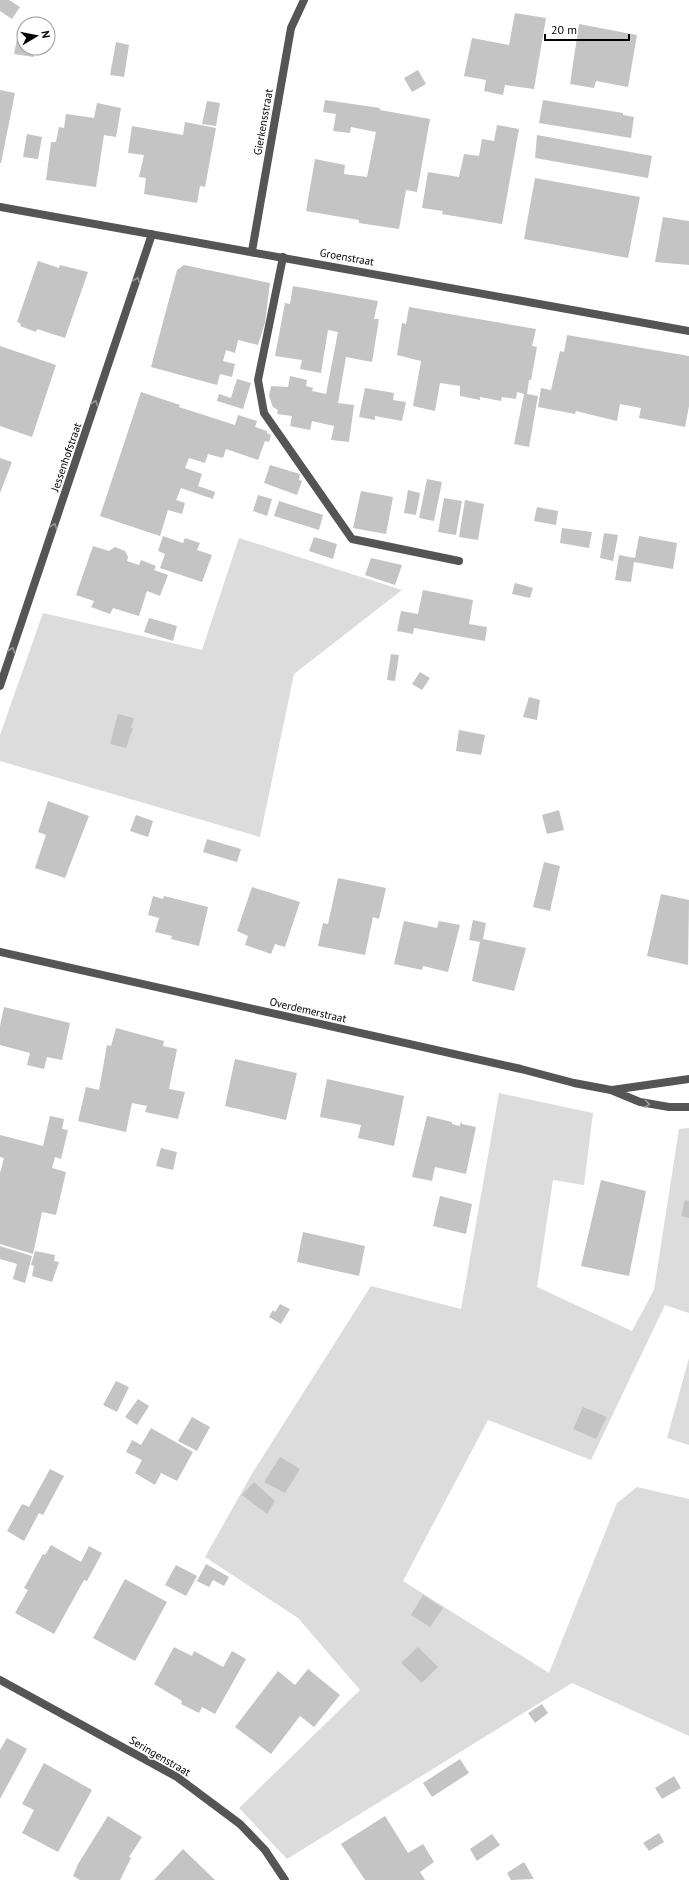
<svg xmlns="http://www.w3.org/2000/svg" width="689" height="1880" font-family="'PT Sans',sans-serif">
<rect width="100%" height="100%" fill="#fff"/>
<path fill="#dcdcdc" d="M239,538l163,52 -108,84 -34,163 -260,-76v-26l43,-122 159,37z
M499,1093l94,20 -9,72 -31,-5 -16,107 95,44 22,-41 25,-161 10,-1v185l-24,-8 -74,155 -103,-40 -85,161 146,92 68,-170 20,-16 52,12v237l-117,-53 -285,176 -48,-51 121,-118 -62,-72 -93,-61 48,-85 118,-186 90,23z
M689,1358v87l-22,-7z"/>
<path fill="#c4c4c4" d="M0,0h9l11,7 -8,12 -12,-8z
M515,13l31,5 -12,71 -29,-4 -2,10 -19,-4 2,-11 -22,-4 8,-38 37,7z
M579,24l58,11 -9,52 -32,-6 -2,7 -24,-4z
M17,39l7,1v8h11l-1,9 -20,-3z
M116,42l13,3 -5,32 -14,-2z
M418,70l8,14 -14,8 -8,-14z
M0,90l15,3 -14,70h-1z
M325,100l55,8v2l50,9 -13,73 -11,-2 -7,39 -40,-6v-3l-53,-9 9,-52 30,6 -1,9 23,3 9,-45 -25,-5 -1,6 -17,-2 3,-17 -13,-2z
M543,100l80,13v2l11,2 -3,21 -92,-15z
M207,101l13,2 -4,23 -14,-2z
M97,103l24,5 -5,29 -12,-2 -8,52 -50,-7 5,-38h5l3,-15 5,1 2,-14 28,4z
M185,122l31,6 -11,59 -5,-1 -3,17 -53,-9 2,-16 -7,-1 5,-22 -16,-2 4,-27 51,9z
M497,125l22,4 -17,95 -60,-10 1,-3 -21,-3 6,-36 31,5 5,-23 15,2 3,-17 12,2z
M27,134l15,3 -4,22 -15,-2z
M537,135l115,21 -4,22 -113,-20z
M535,178l105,19 -12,61 -104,-19z
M663,217l26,4v44l-34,-3z
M38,261l21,7 1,-3 28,7 -23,66 -28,-9 -1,3 -16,-6 1,-2 -4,-2z
M184,265l86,18 -5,40 -7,22 -20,-5 -3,13 -9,-3 -3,11 12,3 -3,13 -12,-3 -3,11 -66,-18 26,-97z
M293,286l85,15 -4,18h5l-7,43 -26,-5 -8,46 16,2 -5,37 -18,-2 3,-14 -22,-5 -2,9 -20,-4 2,-10 -15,-2 1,-4 -5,-3 -2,-5 -2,-6 2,-10 17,1 2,-11 17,4 -1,6 7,2 -1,3 14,3 12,-62 -10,-2 -7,43 -21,-4 2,-9 -27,-4 10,-53 5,1z
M409,307l127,22 -4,17 5,1 -6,33h-2l-2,14 11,2 -9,51 -15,-3 10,-50 -7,-2 -1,7 -14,-2 -1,4 -21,-4v3l-20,-4v-10l-20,-3 -5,28 -22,-5 8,-45 -24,-6 5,-32 4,1z
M567,335l122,21v50l-4,21 -46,-9 2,-10 -21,-4 -3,17 -41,-10 -1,3 -37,-7 3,-19 10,2 9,-39 4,1z
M0,346l56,19 -24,72 -32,-11z
M237,379l14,4 -8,26 -26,-8 2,-7 12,4z
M365,388l29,5 -1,7 13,2 -4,19 -27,-5v4l-16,-3z
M141,392l39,13 -1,2 56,18 3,-10 19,6 -2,6 12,4v2l4,2 -2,7 -4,-1 -7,19 -32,-11 -3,9 -15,-4 -3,9 -16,-5 -4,10 17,6 -4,12 17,6 -2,7 -32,-11 -5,12 9,3 -3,11 -14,-4 -8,26 -60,-20z
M0,458l12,4 -12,31z
M270,465l30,9 -1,6 3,1 -5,14 -33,-12z
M427,479l15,3 -8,39 -15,-3z
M408,490l12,3 -4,22 -12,-2z
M361,491l32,6 -7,37 -33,-6z
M258,495l14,4 -5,17 -14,-5z
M444,498l18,3 -6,34 -18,-3z
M465,500l19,4 -6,36 -19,-3z
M279,501l44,14 -4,15 -45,-14z
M537,507l21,4 -2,14 -22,-4z
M562,528l30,4 -3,16 -29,-5z
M604,533l14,2 -5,26 -13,-3z
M163,536l20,7 2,-5 15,5 -3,7 15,5 -10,27 -42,-14 5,-14 -7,-3z
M639,536l38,7 -4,26 -39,-7 -3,20 -16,-2 4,-25 16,3z
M314,537l23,7 -4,15 -24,-8z
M93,546l16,5 6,-4 10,4 3,6 -1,4 12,4 2,-5 15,6 -2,4 14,5 -8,21 -13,-5 -8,25 -26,-8 -3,6 -19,-7 3,-6 -18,-6z
M371,558l31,7 -7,20 -30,-10z
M515,583l18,5 -3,10 -18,-4z
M423,590l50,10 -4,24 18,3 -2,14 -71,-13 -1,6 -16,-3 4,-20 17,3z
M149,618l28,8 -4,15 -29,-9z
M391,654l8,1 -4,26 -8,-1z
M420,672l10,6 -8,12 -10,-6z
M529,697l11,3 -3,20 -14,-3z
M118,714l16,4 -3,10h2l-7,20 -16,-4z
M459,730l26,5 -4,20 -25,-4z
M48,801l41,15 -24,62 -30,-10 11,-33 -8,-3z
M559,810l5,20 -17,4 -5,-19z
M136,815l17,6 -5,16 -18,-6z
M207,839l34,10 -4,13 -34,-10z
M544,862l16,4 -10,45 -17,-4z
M338,878l48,10 -7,31 -6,-2 -8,38 -47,-9 5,-23 5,1z
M252,887l48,15 -15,45 -10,-3 -4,10 -26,-9 3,-9 -11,-5z
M661,894l28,6 -1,65 -41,-9z
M153,896l10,3 1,-3 44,11 -9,39 -28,-7 1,-3 -17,-4 4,-14 -11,-3z
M473,920l13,3 -3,16 43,9 -12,43 -42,-10 8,-39 -11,-2z
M404,921l33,7 2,-7 21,4 -12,47 -25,-6 -1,4 -28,-6z
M4,1007l66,16 -8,37 -15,-3 -3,12 -17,-4 3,-12 -30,-8v-19z
M116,1028l48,13 -1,5 14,3 -8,40 16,3 -7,27 -33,-7 2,-6 -15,-3 -6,29 -48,-11 8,-34 13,3 8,-45 4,1z
M235,1059l62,14 -11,47 -61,-14z
M327,1079l77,17 -10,50 -36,-8 3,-13 -41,-8z
M50,1116l14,3 -2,10 6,1 -7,29 -6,-2 -3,11 14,4 -10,43 -14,-3 -9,42 -33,-10v-71l4,-15 -4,-1v-22l43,11z
M427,1116l25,6v2l8,2 1,-5 1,3 14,3 -10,47 -31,-7 -3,14 -20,-4z
M161,1148l16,4 -4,18 -17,-4z
M601,1180l45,11 -17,85 -48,-10z
M440,1196l32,8 -6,30 -33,-8z
M685,1200l4,1v17l-8,-2z
M303,1232l62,14 -6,30 -62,-14z
M0,1246l32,10 -7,27 -12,-4 4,-15 -17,-5z
M35,1251l20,4 -1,6 5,1 -7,20 -20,-6 2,-10 -3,-1z
M280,1304l10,5 -9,15 -12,-7 4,-7 2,2z
M116,1381l13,6 -12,25 -14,-7z
M138,1399l11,7 -12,19 -12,-8z
M583,1407l24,10 -11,22 -23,-10z
M192,1417l18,10 -13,24 -19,-10z
M151,1428l42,24 -16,29 -16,-8 -6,12 -20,-12 7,-13 -16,-8 6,-12 9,5z
M280,1457l20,12 -15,24 -21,-11z
M50,1469l14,7 -21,39 -4,-2 -15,28 -17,-10 15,-27 7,3z
M254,1482l21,19 -8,13 -25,-19z
M51,1545l30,17 8,-16 13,7 -15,28 -3,-1 -30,54 -39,-21 13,-23 -4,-2 19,-34 2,1z
M206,1564l23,13 -5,9 -11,-6 -4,7 -12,-6z
M176,1565l21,11 -11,20 -21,-11z
M125,1579l42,23 -32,59 -42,-23z
M423,1595l20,13 -13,19 -19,-12z
M174,1647l18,9 2,-5 29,16 9,-16 14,8 -31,55 -13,-7 -3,6 -18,-9 1,-3 -28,-17z
M418,1647l20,20 -16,16 -21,-20z
M308,1669l32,26 -26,32 -14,-11 -29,38 -36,-27 43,-56 17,14z
M542,1704l6,9 -13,10 -7,-10z
M7,1738l20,11 -27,50v-49z
M460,1759l9,14 -37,24 -9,-14z
M44,1763l48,27 -34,62 -36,-19 12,-23 -12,-6z
M674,1776l7,12 -19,11 -7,-11z
M108,1816l34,21 -13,20 2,1 -11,22h-40l-7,-4 5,-12z
M385,1816l23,37 15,-9 11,18 -14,10 5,8h-60l-24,-36z
M659,1833l5,9 -15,9 -6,-8z
M492,1834l8,11 -23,16 -7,-12z
M183,1849l32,31h-61z
M524,1862l10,17 -23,1 -4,-7z"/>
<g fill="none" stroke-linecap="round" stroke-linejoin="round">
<path stroke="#555" stroke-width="8" d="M283,257l-25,123 6,33 88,126 107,22"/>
<path stroke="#555" stroke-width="8" d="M0,207l689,124
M252,251l39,-223 13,-28
M0,686l152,-452
M0,952l521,117 53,14 37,7 29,12 29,5h20
M612,1090l77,-11
M0,1680l177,97 63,47 25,26 20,30"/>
</g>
<defs><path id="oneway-chevron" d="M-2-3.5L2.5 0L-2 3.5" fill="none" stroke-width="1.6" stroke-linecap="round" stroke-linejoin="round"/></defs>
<g stroke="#999">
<use href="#oneway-chevron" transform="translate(137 280) rotate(-71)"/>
<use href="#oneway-chevron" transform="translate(95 403) rotate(-71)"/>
<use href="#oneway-chevron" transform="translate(54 526) rotate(-71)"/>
<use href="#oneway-chevron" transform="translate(12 650) rotate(-71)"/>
<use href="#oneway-chevron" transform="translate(647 1104) rotate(9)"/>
</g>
<g text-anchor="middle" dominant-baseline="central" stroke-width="3" stroke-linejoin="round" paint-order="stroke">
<g font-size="11" fill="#000" stroke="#fff">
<text transform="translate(263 122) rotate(-80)">Gierkensstraat</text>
<text transform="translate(347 257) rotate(10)">Groenstraat</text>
<text transform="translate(66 457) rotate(-71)">Jessenhofstraat</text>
<text transform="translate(308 1010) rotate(13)">Overdemerstraat</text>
<text transform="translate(160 1756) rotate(30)">Seringenstraat</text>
</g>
</g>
<g transform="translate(36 36) rotate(80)"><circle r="19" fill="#ffffff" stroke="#999999"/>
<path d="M0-3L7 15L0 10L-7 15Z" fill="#000000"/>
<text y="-6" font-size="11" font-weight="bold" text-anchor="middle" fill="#000000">N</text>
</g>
<path d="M545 34v6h84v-6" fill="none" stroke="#000000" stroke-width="2"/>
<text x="551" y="34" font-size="12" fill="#000000" stroke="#ffffff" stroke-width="3" paint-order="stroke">20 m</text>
</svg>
